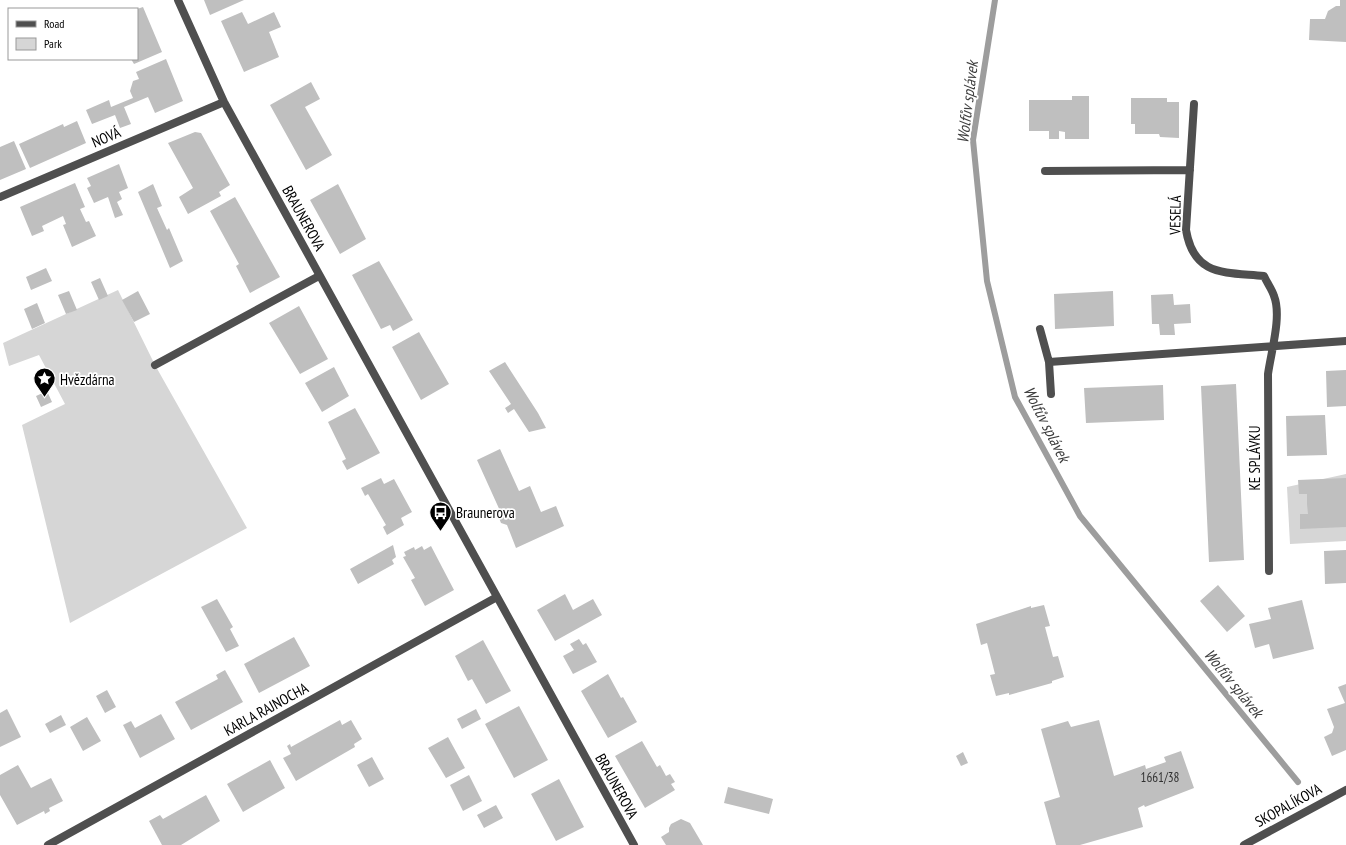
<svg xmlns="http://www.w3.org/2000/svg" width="1346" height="845" font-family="'PT Sans Narrow',sans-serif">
<rect width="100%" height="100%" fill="#fff"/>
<path fill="#d6d6d6" d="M118,290l37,75 92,163 -177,95 -48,-198 43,-21 -26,-49 -30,11 -6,-23z
M1346,474v67l-56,3 -3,-57z"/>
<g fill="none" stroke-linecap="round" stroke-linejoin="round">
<path stroke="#9d9d9d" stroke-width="6" d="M995,0l-22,140 14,141 28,116 65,119 218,266"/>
</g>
<path fill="#bfbfbf" d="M204,0h40l-34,15z
M1340,0h6v42l-37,-2 1,-21h15l3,-8 8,-5h4z
M143,7l19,45 -28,12 -3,-5h6v-50z
M242,12l6,12 26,-12 7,15 -12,5 10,25 -35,15 -23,-51z
M166,59l17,42 -28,12 -7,-16 -24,10 7,17 -11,4 -5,-13 -23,9 -6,-14 23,-10 2,7 22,-9 -3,-7 3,-10 6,-2 -3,-7z
M311,82l9,17 -15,8 27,48 -26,15 -36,-65z
M1072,96h17v43h-24v-7l-6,-1v8h-10v-8h-20v-31h43z
M1131,98h36v4h12v36l-19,-1 -1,-3h-24v-10h-4z
M77,121l9,22 -56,25 -11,-24 44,-20 1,3z
M195,132l6,1 29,52 -11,7 2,4 -33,18 -9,-17 14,-9 -25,-45z
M14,141l12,28 -26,11v-33z
M119,164l9,24 -9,4 3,7 -5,3 6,13 -8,3 -7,-21 -14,6 -7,-15 4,-2 -4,-8z
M75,183l10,24 -5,2 6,13 3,-1 7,15 -24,11 -9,-22 3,-1 -3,-8 -21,10 2,5 -12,5 -12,-29z
M153,184l9,22 -5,2 10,22 2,-2 14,33 -13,7 -32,-76z
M338,184l28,55 -26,15 -30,-54z
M235,197l45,80 -30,16 -14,-27 3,-2 -29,-53z
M379,261l34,59 -20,11 -3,-6 -9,4 -29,-54z
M46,268l6,13 -21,9 -5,-13z
M100,278l8,18 -9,4 -8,-18z
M69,291l8,19 -11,4 -8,-19z
M138,291l12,23 -16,8 -12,-22z
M1113,291l1,35 -59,3 -1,-35z
M1173,294l1,11 16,-1 1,19 -17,1 1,11h-15l-1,-11h-7l-1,-29z
M37,303l8,20 -13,6 -8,-20z
M299,306l29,53 -28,15 -31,-51z
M419,332l30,52 -28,16 -29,-53z
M505,362l33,51 8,15 -17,4 -15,-23 -6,4 -3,-5 6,-4 -22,-33z
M334,367l15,29 -27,16 -17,-29z
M1346,370v36l-19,1 -1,-36z
M1236,384l8,176 -35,2 -8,-176z
M1163,385l1,35 -78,3 -2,-35z
M47,391l5,11 -11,5 -5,-11z
M355,408l25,45 -33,17 -5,-9 4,-2 -18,-37z
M1325,415l2,40 -40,1 -1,-40z
M500,449l19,42 11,-5 11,26 15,-6 8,20 -48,22 -9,-23 -6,-2 -2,-5 2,-5 -24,-53z
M381,478l3,6 10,-5 18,33 -11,6 3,7 -17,10 -4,-8 3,-2 -18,-31 -3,2 -4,-8z
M1346,478v49l-46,2v-15h8l-1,-10v-10h-8l-1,-14z
M393,545l3,12 -4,3 2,4 -36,20 -8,-15z
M422,546l2,4 7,-4 23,44 -29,16 -14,-26 4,-2 -12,-21 3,-1 -2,-4 10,-5 1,3z
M1346,550v33l-21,1 -1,-33z
M1218,585l27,31 -18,16 -27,-31z
M565,594l8,16 20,-11 9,16 -47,26 -18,-31z
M217,599l16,28 -3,2 9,17 -13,6 -25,-45z
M1302,600l12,49 -41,10 -4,-15 -14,4 -6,-24 22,-5 -3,-11z
M1044,605l6,21 -5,1 8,30 5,-1 6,21 -12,4v2l-43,12v-2l-13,3 -6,-21 5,-1 -8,-31 -6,2 -5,-21 55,-18v2z
M294,637l16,29 -51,27 -15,-29z
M579,639l4,6 3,-2 11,19 -24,12 -10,-18 11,-6 -4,-6z
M483,640l28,51 -25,13 -14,-25 -4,2 -13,-25z
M225,670l18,32 -52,28 -16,-28 43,-23 -2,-4z
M608,674l13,24 2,-1 14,25 -29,16 -27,-47z
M1346,684v66l-14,6 -8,-19 8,-4 2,-6 -7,-18 18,-6 -7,-16z
M107,690l9,17 -11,6 -9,-17z
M519,706l29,54 -34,18 -29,-54z
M7,709l14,28 -21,10v-34z
M476,709l5,10 -19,10 -5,-10z
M161,714l14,25 -35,19 -17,-33 8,-4 4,7z
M61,715l5,10 -16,8 -5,-9z
M87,717l14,24 -18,10 -13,-24z
M340,720l2,5 9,-5 11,19 -8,5 1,3 -59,34 -13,-23 8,-4 -4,-8 3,-2 1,3z
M1099,720l15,56 31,-11 1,4 20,-7 -2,-5 17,-6 13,37 -49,19 -1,-2 -6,3 5,19 -63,18h-24l-12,-43 16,-5 -19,-68 27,-8 3,6z
M448,737l17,31 -19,10 -18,-30z
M642,741l15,26 3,-2 6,11 4,-2 5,8 -4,2 4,6 -30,18 -30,-52z
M963,752l5,11 -7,3 -5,-10z
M372,757l12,22 -15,8 -12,-22z
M270,760l15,28 -42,24 -16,-28z
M18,765l13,23 20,-10 12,23 -14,7 1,3 -5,3 -1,-3 -27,14 -17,-30v-20z
M469,775l13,26 -19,10 -13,-26z
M559,779l25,48 -28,14 -25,-47z
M728,787l45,12 -4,15 -45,-11z
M206,795l14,26 -39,24h-19l-13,-24 11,-6 3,4z
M496,805l7,13 -19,10 -7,-13z
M681,819l9,4 13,22h-37l-5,-8 8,-5v-4l2,-4z"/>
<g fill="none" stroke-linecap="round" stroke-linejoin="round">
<path stroke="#4f4f4f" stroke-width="8" d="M155,365l164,-89"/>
<path stroke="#4f4f4f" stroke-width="8" d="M178,0l46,102 410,743
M1194,104l-8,126c8,47 39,42 78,46 3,7 8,13 10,20 8,20 -3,56 -6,78l1,197
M1045,171l145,-1
M0,197l224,-95
M1040,329l9,33
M1051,394l-2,-32 297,-21
M48,845l449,-248
M1244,845l102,-55"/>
</g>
<defs>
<symbol id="sight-pin" viewBox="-11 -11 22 30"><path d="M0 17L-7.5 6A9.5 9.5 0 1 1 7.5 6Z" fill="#000" stroke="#fff"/><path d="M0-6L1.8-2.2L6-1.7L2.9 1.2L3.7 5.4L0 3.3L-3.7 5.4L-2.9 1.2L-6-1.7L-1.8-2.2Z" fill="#fff"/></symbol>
<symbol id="bus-pin" viewBox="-11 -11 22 30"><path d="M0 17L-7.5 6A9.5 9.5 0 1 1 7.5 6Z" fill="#000" stroke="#fff"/><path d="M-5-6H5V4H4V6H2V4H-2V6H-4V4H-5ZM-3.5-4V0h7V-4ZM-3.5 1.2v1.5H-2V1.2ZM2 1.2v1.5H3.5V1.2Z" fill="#fff"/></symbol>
</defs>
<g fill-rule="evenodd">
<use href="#sight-pin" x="32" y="366" width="25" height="34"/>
<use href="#bus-pin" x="428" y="500" width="25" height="34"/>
</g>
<g text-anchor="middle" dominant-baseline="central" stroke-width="3.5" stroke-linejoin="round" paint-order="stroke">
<g font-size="13" fill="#303030">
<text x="1160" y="777">1661/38</text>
</g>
<g font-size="15" fill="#000" stroke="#fff">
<text transform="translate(106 137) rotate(-23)">NOVÁ</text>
<text transform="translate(1175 215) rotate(-89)">VESELÁ</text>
<text transform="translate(304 218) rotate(61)">BRAUNEROVA</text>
<text transform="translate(1254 458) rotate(-90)">KE SPLÁVKU</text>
<text transform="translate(266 709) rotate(-29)">KARLA RAJNOCHA</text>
<text transform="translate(617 786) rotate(61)">BRAUNEROVA</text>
<text transform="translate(1288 805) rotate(-29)">SKOPALÍKOVA</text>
</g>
<g font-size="15" fill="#000" stroke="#fff" text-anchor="start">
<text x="60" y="379">Hvězdárna</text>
<text x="456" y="512">Braunerova</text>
</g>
<g font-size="16" font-style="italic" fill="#3e3e3e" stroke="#fff">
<text transform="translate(967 102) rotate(-83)">Wolfův splávek</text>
<text transform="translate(1047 424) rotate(63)">Wolfův splávek</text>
<text transform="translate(1234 683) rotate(51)">Wolfův splávek</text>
</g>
</g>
<rect x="8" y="8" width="130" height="52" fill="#ffffff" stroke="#999999"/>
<rect x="16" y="21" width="20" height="6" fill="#4f4f4f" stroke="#999999"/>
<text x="44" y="28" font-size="12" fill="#000000">Road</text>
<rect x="16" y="38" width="20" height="12" fill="#d6d6d6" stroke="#999999"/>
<text x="44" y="48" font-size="12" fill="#000000">Park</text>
</svg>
